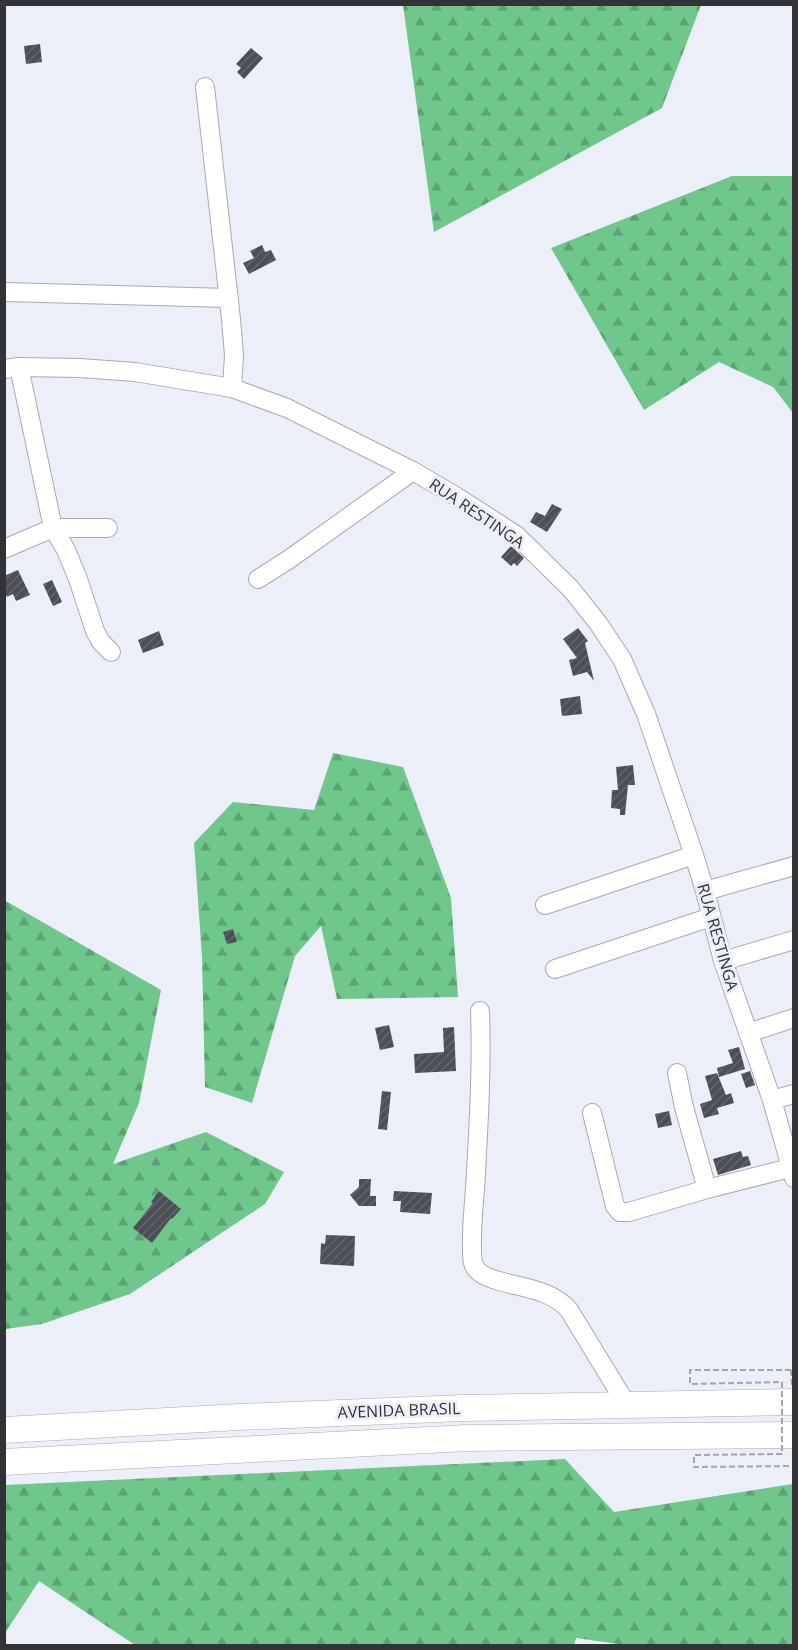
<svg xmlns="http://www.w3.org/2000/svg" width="798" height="1650" font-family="'Open Sans',sans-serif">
<defs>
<pattern id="forest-firs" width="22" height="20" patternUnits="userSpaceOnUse" patternTransform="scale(1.5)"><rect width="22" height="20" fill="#6fc78b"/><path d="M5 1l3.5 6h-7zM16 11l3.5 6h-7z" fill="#5ca272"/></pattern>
<pattern id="building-hatch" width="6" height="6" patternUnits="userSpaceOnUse" patternTransform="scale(1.5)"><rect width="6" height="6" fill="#4d4f56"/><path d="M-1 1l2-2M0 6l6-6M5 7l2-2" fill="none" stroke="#64666c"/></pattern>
</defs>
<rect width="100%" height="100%" fill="#eceff8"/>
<path fill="url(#forest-firs)" d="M403,5v-1l298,1 -39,103 -228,124z
M732,176h61v237l-20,-26 -54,-25 -75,48 -93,-162z
M333,753l70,14 48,131 7,99 -121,2 -16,-73 -26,30 -43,147 -47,-16 -3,-130 -8,-114 39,-41 81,8z
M4,900l157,90 -22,113 -26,61 93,-32 78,40 -19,32 -135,90 -88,30 -37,5z
M565,1459l49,53 179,-28v161l-161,1 -56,-8 -2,8 -439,-1 -96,-64 -34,52v-148z"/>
<path fill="url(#building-hatch)" d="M40,44l2,18 -16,2 -2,-18z
M251,48l12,10 -19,21 -7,-7 4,-4 -5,-4z
M262,245l3,7 6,-2 5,10 -27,14 -6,-11 11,-5 -4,-7z
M552,504l10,5 -15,23 -17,-10 6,-10 9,4z
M511,546l13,12 -7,8 -3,-3 -3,3 -10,-9z
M18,570l12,25 -14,6 -3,-7 -6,3 -3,-6v-15z
M52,580l10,22 -9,4 -10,-22z
M578,628l10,13 -3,2 9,38 -7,-9 -14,4 -4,-16 8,-2 -14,-19z
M159,631l5,14 -21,8 -5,-13z
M580,696l2,18 -20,2 -2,-17z
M633,765l2,20h-7l-3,30h-5v-6l-9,-1 1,-18h6l-2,-23z
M233,929l4,13 -10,2 -4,-12z
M389,1025l5,22 -14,3 -5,-22z
M454,1027l2,44 -41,2 -1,-19 30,-2 -1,-24z
M739,1047l6,22 -26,8 -2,-9 16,-5 -5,-13z
M750,1071l5,14 -9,3 -5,-14z
M717,1073l9,22 5,-2 3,10 -17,5 2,6 -15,4 -4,-14 12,-4 -7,-24z
M382,1091l9,1 -4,38 -9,-1z
M669,1111l3,14 -14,3 -3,-14z
M741,1151l2,6 5,-1 3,9 -33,10 -5,-16z
M359,1179h12l-1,17h6v10h-17l-9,-11 9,-8z
M159,1191l22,18 -9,10 -1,-1 -19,25 -19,-15 20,-25 -2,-1z
M394,1191l38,2 -2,21 -30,-2 1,-11h-8z
M326,1235l29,1 -1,30 -34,-2 1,-21 4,1z"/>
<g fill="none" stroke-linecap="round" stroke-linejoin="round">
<defs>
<path id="minor" d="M205,87l26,232 3,36 -2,33
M4,292l225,6
M19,367l34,161 13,22 12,29 17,52 6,11 10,10
M4,369l15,-2 61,1 55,4 97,16 55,20 126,63 44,26 59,38 55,54 27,34 24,36 24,55 48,141 11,36 18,70 49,139 22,78
M4,549l49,-21h55
M258,579l30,-19 125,-89
M705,891l89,-25
M545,905l149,-50
M723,961l71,-21
M555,969l156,-52
M480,1011c2,54 -1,107 -4,161 -1,26 -5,51 -4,78 0,8 0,16 6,21 5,5 14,8 21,10 24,7 53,9 70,29l58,95
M748,1033l46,-15
M677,1073l7,34 23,82
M772,1100l22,-6
M592,1113l23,93 5,6h9l78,-23 83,-21"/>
<path id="highway" d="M4,1430l235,-13 224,-9 331,-6
M4,1462l463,-24 327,-3"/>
</defs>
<use href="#minor" stroke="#a8aab3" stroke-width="20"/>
<use href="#highway" stroke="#a8aab3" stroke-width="27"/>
<path stroke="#a2a5ab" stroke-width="2" stroke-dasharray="6 3" stroke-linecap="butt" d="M791,1370l1,15"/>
<use href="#minor" stroke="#fff" stroke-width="18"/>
<use href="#highway" stroke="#fff" stroke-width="26"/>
<path stroke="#a2a5ab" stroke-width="2" stroke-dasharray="6 3" stroke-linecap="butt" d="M791,1370h-101v14l92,-2v72l-88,1v12l100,-1"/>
</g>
<g text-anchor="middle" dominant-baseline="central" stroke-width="6" stroke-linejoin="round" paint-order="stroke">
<g font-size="16" fill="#313336" stroke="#eceff8">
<text transform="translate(477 513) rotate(34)">RUA RESTINGA</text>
<text transform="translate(718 937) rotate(74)">RUA RESTINGA</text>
<text transform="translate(399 1410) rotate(-2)">AVENIDA BRASIL</text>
</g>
</g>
<rect width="798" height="1650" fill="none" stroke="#313336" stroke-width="12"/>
</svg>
